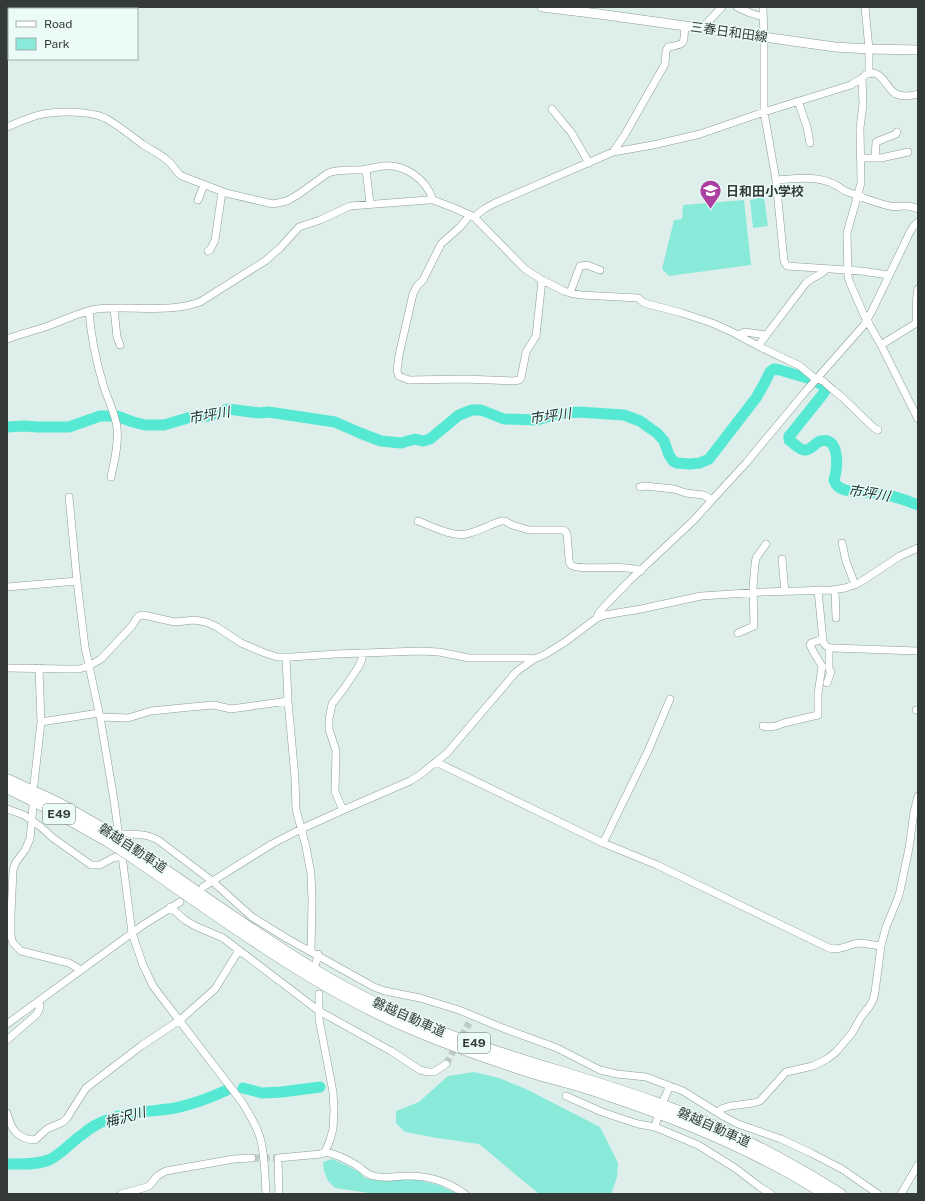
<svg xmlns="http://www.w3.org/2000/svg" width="925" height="1201" font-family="'Public Sans','Noto Sans JP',sans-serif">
<rect width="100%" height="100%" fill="#deefeb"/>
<path fill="#8aead9" d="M764,197l4,29 -15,2 -3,-28z
M744,200l7,65 -82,11 -7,-7 12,-49 8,-1 1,-14z
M474,1072l25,6 27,11 74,38 18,36 -1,14 -6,17h-72l-60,-50 -42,-6 -32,-6 -9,-9v-12l23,-9 29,-26z
M332,1159l14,6 13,7 6,6 10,2h43l20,5 20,9h-82l-41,-6 -7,-7 -4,-10 -1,-9z"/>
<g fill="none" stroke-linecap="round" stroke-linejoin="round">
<path stroke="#55e8d3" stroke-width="11" d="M7,427l17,-1 14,1h31l31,-11h17l16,6 12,3h19l27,-8 17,-1 20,-7 31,4 9,-1 14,2 53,8 25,11 21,8 20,2 14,-4 8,2 7,-2 29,-24 13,-5h9l23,9 33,1 20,-6 21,-2 46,3 16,6 11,8 6,4 7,8 5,14 4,6 4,2 13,1 10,-1 9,-4 47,-61 8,-14 6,-12 4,-3 6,1 34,10 13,8 -4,6 -32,40 -2,2v4c5,3 10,10 16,10 7,0 10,-8 16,-9 19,-5 17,28 13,39 2,6 5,8 11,10 7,2 15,1 22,2 18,1 34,6 51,13
M243,1088l19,5 20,-1 38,-5
M7,1164c14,0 29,1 42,-4 13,-6 22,-18 34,-26 7,-6 15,-11 24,-14 22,-9 45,-8 68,-12 19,-4 35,-10 52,-18"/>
<path stroke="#bccbc7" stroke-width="7" stroke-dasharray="7 3.5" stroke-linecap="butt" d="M446,1064l23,-41
M252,1158h26"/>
<defs>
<path id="minor" d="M737,7l13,6 13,4
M763,7l1,31v74l12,68 8,81 3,5 74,5 28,4
M865,7l4,42v25
M703,28l3,-4 16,-17
M862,78l1,26 -3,24 1,55 -14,50 1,44 2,6 14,32 17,30 37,74
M798,101l9,26 3,16
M552,109l12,15 7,8 18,31
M7,127c9,-4 19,-8 28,-11 18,-5 53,-6 70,2 13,7 25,17 37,26 9,6 19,10 26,17 6,4 7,11 14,15l44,17 47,11 14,-3 12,-7 29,-21c11,-4 21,-3 33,-3 8,-1 15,-3 22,-4 22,-2 43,13 50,34
M613,152l11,-16 41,-72 1,-13 2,-4c19,-3 15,-3 17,-21
M860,158h21l27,-6
M875,158l1,-16 20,-8 1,-2
M366,169l4,35
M776,180c25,-2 48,-6 69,11 15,5 30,12 45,15 10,2 17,-3 28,3
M198,200l6,-15
M470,215l-10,12 -19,17 -18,36 -6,6 -4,8 -14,61 -2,16 2,5 10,4 55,-1 50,2 5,-1 2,-2 5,-26 10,-16 6,-56
M474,217l10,-8 11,-6 118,-51 40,-7 47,-11 64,-22 87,-27c3,-3 8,-4 11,-7 2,-1 2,-3 5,-4 15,-6 19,15 29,20 7,3 15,2 22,0
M208,251l2,-1 5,-10 7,-48
M570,293l10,-27 7,-1 13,5
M114,309l3,28 3,8
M89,311c2,25 7,50 14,73 4,14 13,31 14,44 2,16 -3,34 -6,49
M917,323c-1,-5 -1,-29 1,-34
M738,335l7,-3 21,3
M7,339c13,-5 27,-8 41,-13 14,-5 34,-15 49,-17 34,-4 70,5 103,-7l65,-41 15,-13 19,-21 21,-7 30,-14 78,-6h5l21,8 20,9 51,52 17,11 22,11 6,2 11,2 57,3 6,5 38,10 30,10 18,8 32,17 38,18 13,11 10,4 10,9 10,8 31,30 4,2
M881,345l37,-23
M758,346l48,-63c6,-6 15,-7 20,-14
M640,487l5,-1 29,3 12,4 17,2 6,3 3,2
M69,497l8,84 8,66 15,70 14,83 5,38
M418,521c13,5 34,16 48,13 11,-2 23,-9 35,-13h4l7,4 17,5h34l2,1 2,3 2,25c0,2 0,4 2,6 10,7 54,-2 70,6
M842,543l4,18 9,24
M782,559l3,33
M7,587l70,-6
M818,590l5,51c2,6 5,7 10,7l85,3
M835,590l1,28
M597,618l1,-4 5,-6 26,-27 65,-61 18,-20 34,-37 59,-71 59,-67 8,-14 38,-79 3,-5 5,-5
M738,633l16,-7 -1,-39 2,-23 1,-6 10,-14
M286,657l2,44 7,77 1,31 10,38 5,27 1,27 -1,50
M7,668l58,1h14l10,-3 12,-7 31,-33 5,-8 2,-2 5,-1 26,6 6,1 18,-2 12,2 11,5 24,16 21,9 15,5h15l44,-3 84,-3 19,1 30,6h57l8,1
M827,683l4,-11 -2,-3v-21
M916,710h2
M100,717l28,1 23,-7 40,-4 23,-2 17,4 57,-8
M41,722l58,-9
M763,726l5,1 8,-1 8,-3 34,-8v-21l4,-28 -8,-13 -4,-8 1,-2 12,-4
M436,762l167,81 54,22 172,83c11,3 18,-3 29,-5 7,0 15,2 23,3
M34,784l7,-62 -2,-54
M33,806l-3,33 -5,11 -9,12 -3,8 -2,45v20l1,5 1,3 8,8 48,12 12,7
M7,809l17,6 17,12 12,11 38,27h9l13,-7 9,-2
M343,810l-8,-18 1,-41 -7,-22v-10l3,-15 13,-17 14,-21 3,-7v-6
M118,834c14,0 27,-1 40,6l54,41 40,36 34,21 88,49 11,4 35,7 39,12 41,17 57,21 43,22 17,4 29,3 37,14 40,25 15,8 43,15 30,14 31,16 36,25
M603,843l45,-92 22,-52
M121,848l11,85 11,32 10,21 6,8 83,108c7,12 16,25 19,39 4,17 4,36 5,53
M203,887l69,-43 29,-15 42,-19 67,-29 11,-7 26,-21 69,-81 18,-13 10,-4 21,-13 32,-24 8,-3 36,-6 60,-13 62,-4 69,-2 13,-2 14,-5 41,-27 18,-8
M170,907l15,13 10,6 28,12 96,73 72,40 29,19 8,2h6l12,-8
M316,963l2,-9
M7,1024l136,-99 37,-23
M7,1040l30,-26 3,-7 -1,-6
M566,1096l36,16 36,12 17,3 43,18 37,23 25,19 11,7
M664,1099l6,-13
M718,1112l3,-3 9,-3 23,-3 7,-2 26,-29 27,-6 14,-7 9,-7 16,-19 9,-16 8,-10 4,-7 2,-8 6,-46 5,-19 12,-29 2,-7 9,-43 5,-36 4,-16
M7,1113c4,16 10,26 28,27l12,-11 16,-7 4,-4 19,-30 55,-42 39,-26 35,-31 24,-39
M655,1127l2,-8
M325,1152c11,2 21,7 31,13 6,3 10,10 18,11 9,3 21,0 31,0 22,-1 42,5 60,18
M121,1194l26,-7 3,-2 7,-9 9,-5 68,-12 18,-1
M279,1194l-1,-36 43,-4 4,-2 5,-12 3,-11 1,-19 -1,-18 -14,-73v-25
M901,1194l17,-29"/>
<path id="major" d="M542,7l57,7 236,33 34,2 49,1"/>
<path id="highway" d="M7,779l52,24 49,28
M7,788l48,24 55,31
M130,845c58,40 116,82 176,119 35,23 75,42 114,59 76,32 157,51 235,79 65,23 127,55 186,92
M133,858c92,63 181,131 285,174 41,17 82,31 124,44 23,6 45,12 67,20 75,25 148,55 215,98"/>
</defs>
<use href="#minor" stroke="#8c9c99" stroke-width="8"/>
<use href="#major" stroke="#8c9c99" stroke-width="10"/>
<use href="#highway" stroke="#8c9c99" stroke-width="11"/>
<use href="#minor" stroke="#fff" stroke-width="7"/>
<use href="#major" stroke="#fff" stroke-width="9"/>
<use href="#highway" stroke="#fff" stroke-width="10"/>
<defs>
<path id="highway-bridge" d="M108,831l22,14
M110,843l23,15"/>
</defs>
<use href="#highway-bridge" stroke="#8c9c99" stroke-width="11" stroke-linecap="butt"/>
<use href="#highway-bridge" stroke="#fff" stroke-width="10"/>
</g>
<defs>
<symbol id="school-pin" viewBox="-11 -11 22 30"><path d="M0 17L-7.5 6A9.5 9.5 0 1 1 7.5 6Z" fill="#ab40a1" stroke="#ebfcf8"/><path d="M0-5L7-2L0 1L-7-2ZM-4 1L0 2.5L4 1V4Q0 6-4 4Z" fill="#fff"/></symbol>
</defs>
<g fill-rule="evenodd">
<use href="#school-pin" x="698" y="178" width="25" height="34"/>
</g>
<g text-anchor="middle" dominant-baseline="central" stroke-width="3" stroke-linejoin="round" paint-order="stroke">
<g fill="#ebfcf8" stroke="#6a7472" stroke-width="1">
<rect x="43" y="804" width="32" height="20" rx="3"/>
<rect x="458" y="1033" width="32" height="20" rx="3"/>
</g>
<g font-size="12" font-weight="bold" fill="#333a38">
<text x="59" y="814">E49</text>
<text x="474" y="1043">E49</text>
</g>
<g font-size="13" fill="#333a38" stroke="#ebfcf8">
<text transform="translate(729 32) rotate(8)">三春日和田線</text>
<text transform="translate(133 848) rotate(33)">磐越自動車道</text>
<text transform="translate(409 1017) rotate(24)">磐越自動車道</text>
<text transform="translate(714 1127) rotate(24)">磐越自動車道</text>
</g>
<g font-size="13" font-weight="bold" fill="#333a38" stroke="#ebfcf8" text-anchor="start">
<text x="726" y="191">日和田小学校</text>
</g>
<g font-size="14" font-style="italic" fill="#18302c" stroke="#ebfcf8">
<text transform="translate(209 415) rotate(-10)">市坪川</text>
<text transform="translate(550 416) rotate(-8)">市坪川</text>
<text transform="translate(869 493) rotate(9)">市坪川</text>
<text transform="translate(125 1117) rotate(-16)">梅沢川</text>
</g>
</g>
<rect width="925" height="1201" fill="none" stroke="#333a38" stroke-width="16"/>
<rect x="8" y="8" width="130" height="52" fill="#ebfcf8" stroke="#a1aeab"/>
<rect x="16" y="21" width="20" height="6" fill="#ffffff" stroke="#a1aeab"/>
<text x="44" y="28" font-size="12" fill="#333a38">Road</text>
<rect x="16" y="38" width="20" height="12" fill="#8aead9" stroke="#a1aeab"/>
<text x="44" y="48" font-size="12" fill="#333a38">Park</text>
</svg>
